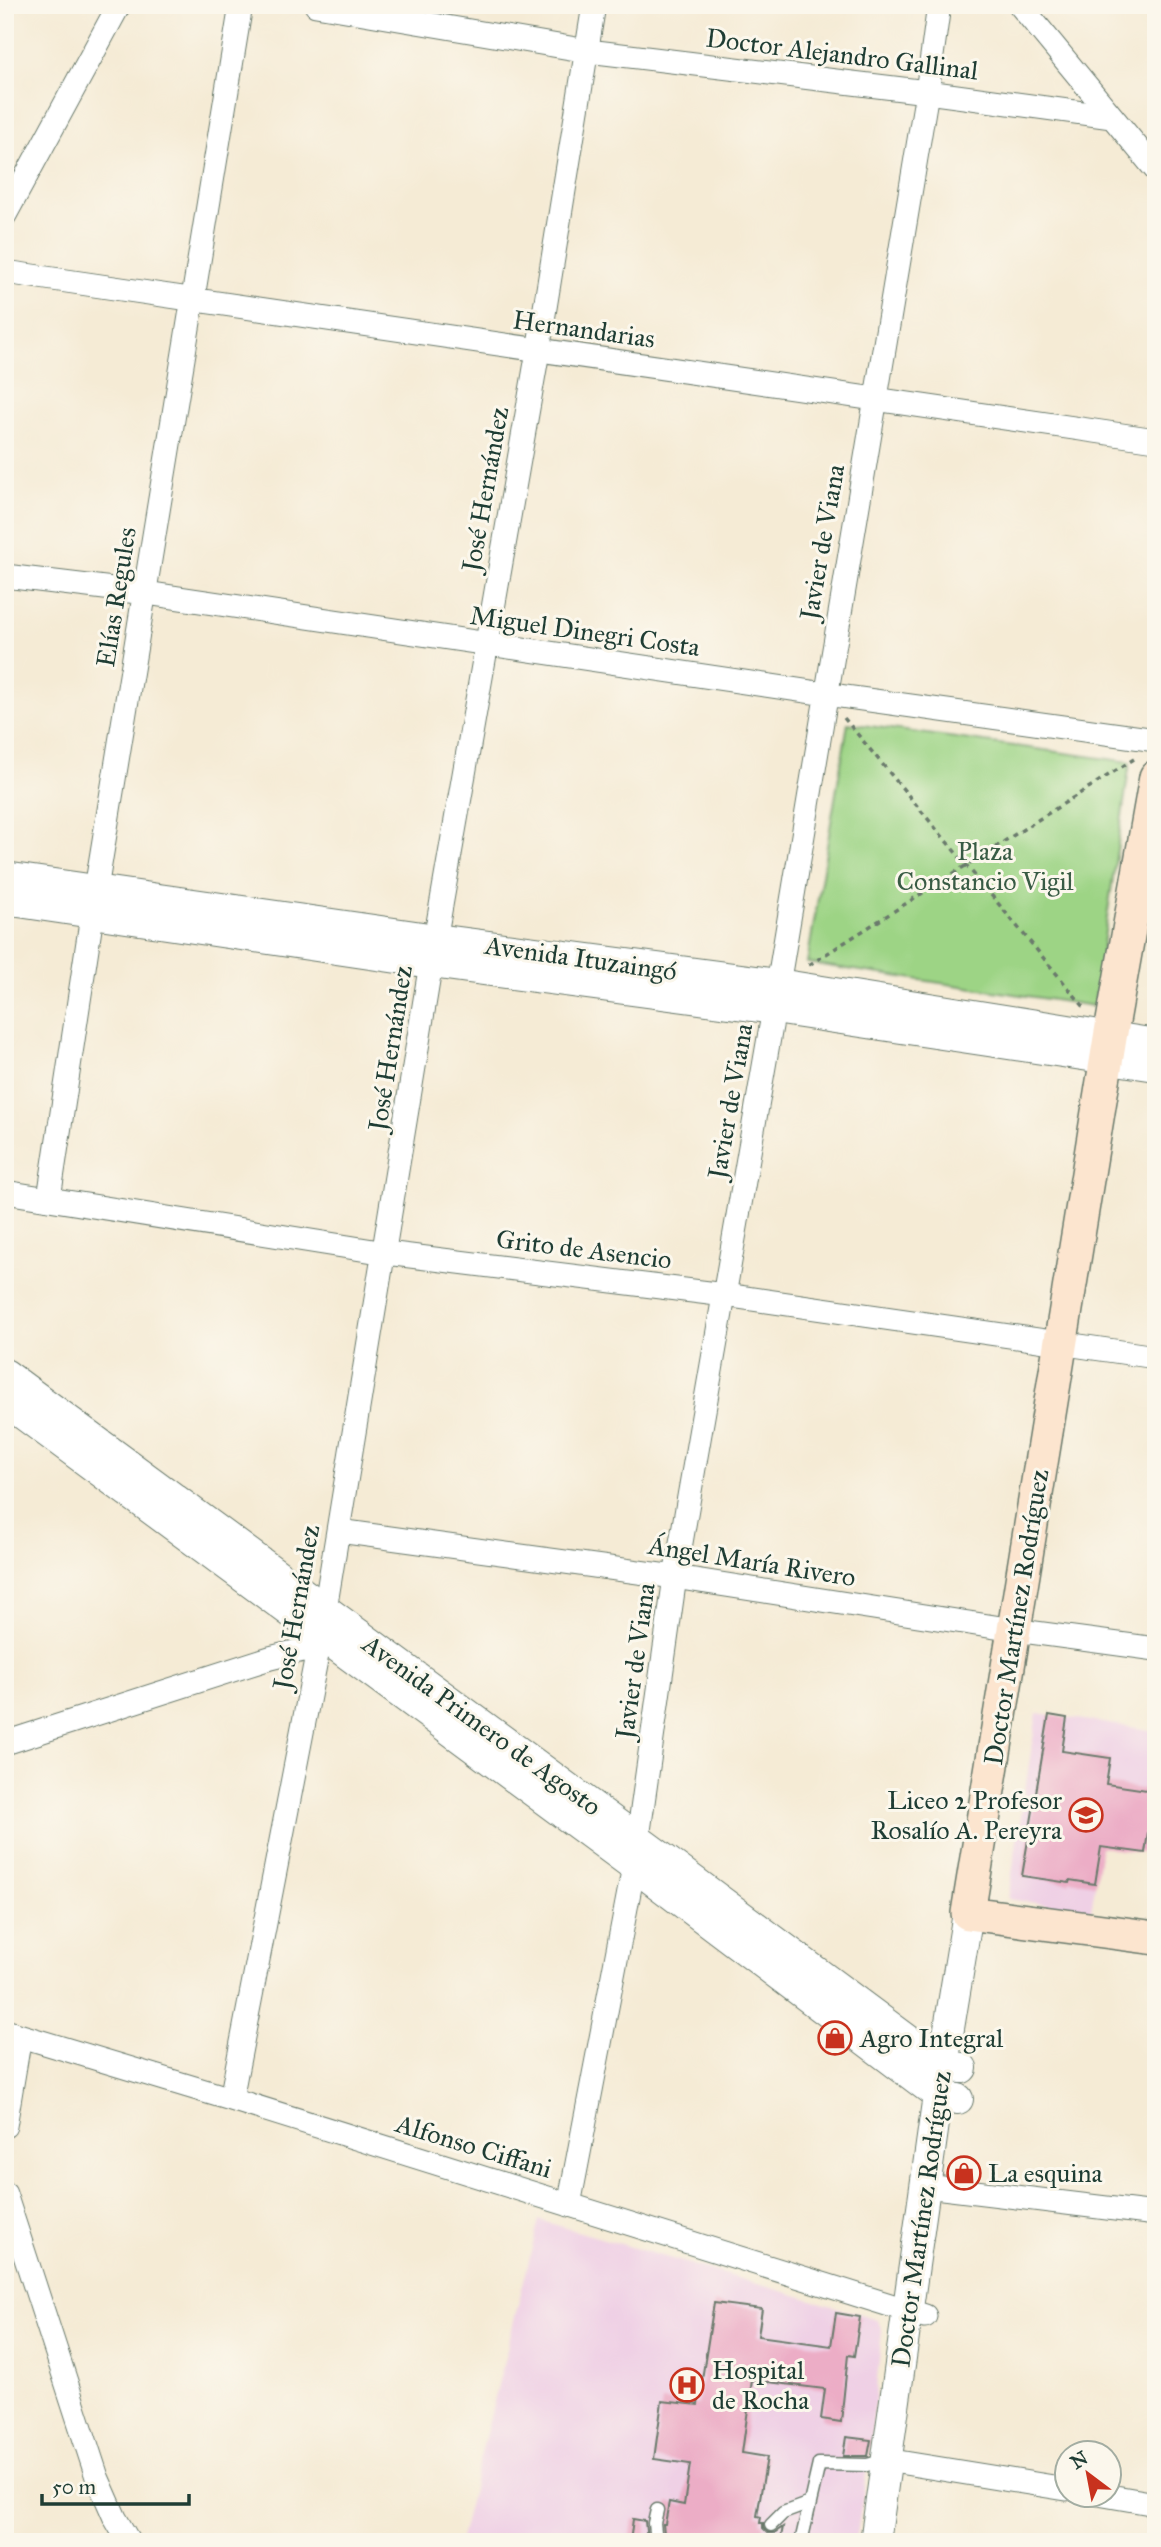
<svg xmlns="http://www.w3.org/2000/svg" width="1161" height="2547" font-family="'IM FELL Great Primer',serif">
<rect width="100%" height="100%" fill="#fbf7ec"/>
<filter id="ink" filterUnits="userSpaceOnUse"><feTurbulence type="fractalNoise" baseFrequency=".0143" numOctaves="2"/><feDisplacementMap in="SourceGraphic" scale="14" xChannelSelector="R" yChannelSelector="G"/><feConvolveMatrix kernelMatrix="1 2 1 2 8 2 1 2 1" color-interpolation-filters="sRGB"/></filter>
<filter id="wash" filterUnits="userSpaceOnUse"><feTurbulence type="fractalNoise" baseFrequency=".00686" numOctaves="4" result="noise"/><feDisplacementMap in="SourceGraphic" scale="28" xChannelSelector="R" yChannelSelector="G"/><feGaussianBlur stdDeviation="1.57" result="paint"/><feColorMatrix in="noise" values="0 0 0 0 0 0 0 0 0 0 0 0 0 0 0 0 0 1.4 0 .05"/><feComposite in="paint" operator="in"/></filter>
<g filter="url(#wash)">
<rect width="100%" height="100%" fill="#f5ebd5"/>
<path fill="#efd0e5" d="M1037,1713l119,18v49l-11,73 -44,-6 -10,64 -83,-12z
M539,2220l338,99 5,11 -11,110 -15,102h-397z"/>
<path fill="#9dd485" stroke="#5e885c" stroke-width="2" d="M848,723l282,39 -36,244 -287,-43z"/>
<g id="blocks">
<path fill="#ecadc6" d="M1049,1715l18,3 -5,33 48,7 -4,26 48,7 -9,62 -44,-6 -6,37 -25,-4 -1,3 -47,-7z
M714,2303l48,6 -4,27 73,10 5,-33 24,4 -6,39 -6,-1 -7,67 -20,-3 4,-30 -73,-9 -10,73 25,4 -10,59 4,1 -1,6h3v5l5,5h6l9,-6 -3,15h-115l-2,-18h2l4,-22 15,3 6,-41 -36,-5 8,-58 36,4z
M846,2437l25,3 -3,16h-25z
M633,2519l12,2 2,21h-17z"/>
</g>
</g>
<g filter="url(#ink)">
<use href="#blocks" fill-opacity="0" stroke="#6a7a6c" stroke-width="2"/>
<g fill="none" stroke-linecap="round" stroke-linejoin="round">
<defs>
<path id="service" d="M771,2525l12,-12 27,-10
M656,2542l-2,-19 3,-13
M801,2542l18,-78 48,1 19,-5"/>
<path id="minor" d="M316,5l272,46 339,41 185,25
M1020,5l136,165
M5,215l114,-210
M5,272l1151,168
M5,576l141,17 679,101 331,46
M5,1192l381,61 339,42 431,62
M49,1198l47,-309 145,-884
M339,1531l336,46 339,53 142,19
M5,1743l265,-85 49,-12
M5,2031l226,68 694,217
M231,2099l90,-465 110,-671 107,-612 56,-346
M5,2126l15,-90
M926,2186l230,28
M5,2194l92,283 18,41 14,24
M569,2205l65,-339 41,-289 99,-568 153,-917 12,-87
M886,2460l180,29
M1098,2494l58,10"/>
<path id="tertiary" d="M5,877l431,62 342,45 378,60
M5,900l426,63 343,46 382,57
M5,1374c312,231 627,459 938,692l19,2
M5,1401l629,465 304,229 20,4
M875,2542l63,-447 30,-182"/>
<path id="secondary" d="M1156,777l-46,261 -142,875 188,25"/>
</defs>
<use href="#service" stroke="#6a7a6c" stroke-width="15"/>
<use href="#minor" stroke="#6a7a6c" stroke-width="25"/>
<use href="#tertiary" stroke="#6a7a6c" stroke-width="32"/>
<use href="#secondary" stroke="#6a7a6c" stroke-width="36"/>
<path stroke="#6a7a6c" stroke-width="3.5" stroke-dasharray="5 5" stroke-linecap="butt" d="M844,718l241,290
M809,965l325,-206"/>
<use href="#service" stroke="#fff" stroke-width="12"/>
<use href="#minor" stroke="#fff" stroke-width="23"/>
<use href="#tertiary" stroke="#fff" stroke-width="30"/>
<use href="#secondary" stroke="#fce5cf" stroke-width="33"/>
</g>
</g>
<defs>
<symbol id="school-ring" viewBox="-11 -11 22 22"><circle r="9.5" fill="#fbf7ec" stroke="#c8321e" stroke-width="1.5"/><path d="M0-5L7-2L0 1L-7-2ZM-4 1L0 2.5L4 1V4Q0 6-4 4Z" fill="#c8321e"/></symbol>
<symbol id="shop-ring" viewBox="-11 -11 22 22"><circle r="9.5" fill="#fbf7ec" stroke="#c8321e" stroke-width="1.5"/><path d="M-5-2.5h2.3a2.7 3.5 0 0 1 5.4 0H5L5.5 6h-11ZM-1.5-2.5h3a1.5 2.3 0 0 0-3 0Z" fill="#c8321e"/></symbol>
<symbol id="hospital-ring" viewBox="-11 -11 22 22"><circle r="9.5" fill="#fbf7ec" stroke="#c8321e" stroke-width="1.5"/><path d="M-5-5h3v3.5h4V-5h3V5h-3V1.5h-4V5h-3Z" fill="#c8321e"/></symbol>
</defs>
<g fill-rule="evenodd">
<use href="#school-ring" x="1067" y="1796" width="38" height="38"/>
<use href="#shop-ring" x="816" y="2019" width="38" height="38"/>
<use href="#shop-ring" x="945" y="2154" width="38" height="38"/>
<use href="#hospital-ring" x="668" y="2366" width="38" height="38"/>
</g>
<g text-anchor="middle" dominant-baseline="central" stroke-width="6" stroke-linejoin="round" paint-order="stroke">
<g font-size="26" fill="#1f3d34" stroke="#fbf7ec">
<text transform="translate(842 54) rotate(7)">Doctor Alejandro Gallinal</text>
<text transform="translate(584 329) rotate(8)">Hernandarias</text>
<text transform="translate(485 489) rotate(-80)">José Hernández</text>
<text transform="translate(822 542) rotate(-80)">Javier de Viana</text>
<text transform="translate(116 597) rotate(-81)">Elías Regules</text>
<text transform="translate(585 631) rotate(8)">Miguel Dinegri Costa</text>
<text transform="translate(581 958) rotate(8)">Avenida Ituzaingó</text>
<text transform="translate(390 1048) rotate(-81)">José Hernández</text>
<text transform="translate(730 1101) rotate(-80)">Javier de Viana</text>
<text transform="translate(584 1249) rotate(7)">Grito de Asencio</text>
<text transform="translate(752 1561) rotate(9)">Ángel María Rivero</text>
<text transform="translate(296 1607) rotate(-80)">José Hernández</text>
<text transform="translate(1016 1617) rotate(-81)">Doctor Martínez Rodríguez</text>
<text transform="translate(635 1661) rotate(-82)">Javier de Viana</text>
<text transform="translate(482 1725) rotate(36)">Avenida Primero de Agosto</text>
<text transform="translate(474 2146) rotate(17)">Alfonso Ciffani</text>
<text transform="translate(921 2219) rotate(-82)">Doctor Martínez Rodríguez</text>
</g>
<g font-size="26" fill="#385b44" stroke="#fbf7ec">
<text x="985" y="851">Plaza<tspan x="985" dy="30">Constancio Vigil</tspan></text>
</g>
<g font-size="26" fill="#1f3d34" stroke="#fbf7ec" text-anchor="start">
<text x="1062" y="1800" text-anchor="end">Liceo 2 Profesor<tspan x="1062" dy="30">Rosalío A. Pereyra</tspan></text>
<text x="860" y="2038">Agro Integral</text>
<text x="988" y="2173">La esquina</text>
<text x="712" y="2370">Hospital<tspan x="712" dy="30">de Rocha</tspan></text>
</g>
</g>
<rect width="1161" height="2547" fill="none" stroke="#fbf7ec" stroke-width="28"/>
<g transform="translate(1088 2474) rotate(328)"><circle r="33" fill="#fbf7ec" stroke="#a3ada2" stroke-width="2"/>
<path d="M0-5L12 26L0 18L-12 26Z" fill="#c8321e"/>
<text y="-10" font-size="19" font-weight="bold" text-anchor="middle" fill="#1f3d34">N</text>
</g>
<path d="M42 2494v10h147v-10" fill="none" stroke="#1f3d34" stroke-width="3.5"/>
<text x="52" y="2494" font-size="21" fill="#1f3d34" stroke="#fbf7ec" stroke-width="5" paint-order="stroke">50 m</text>
</svg>
